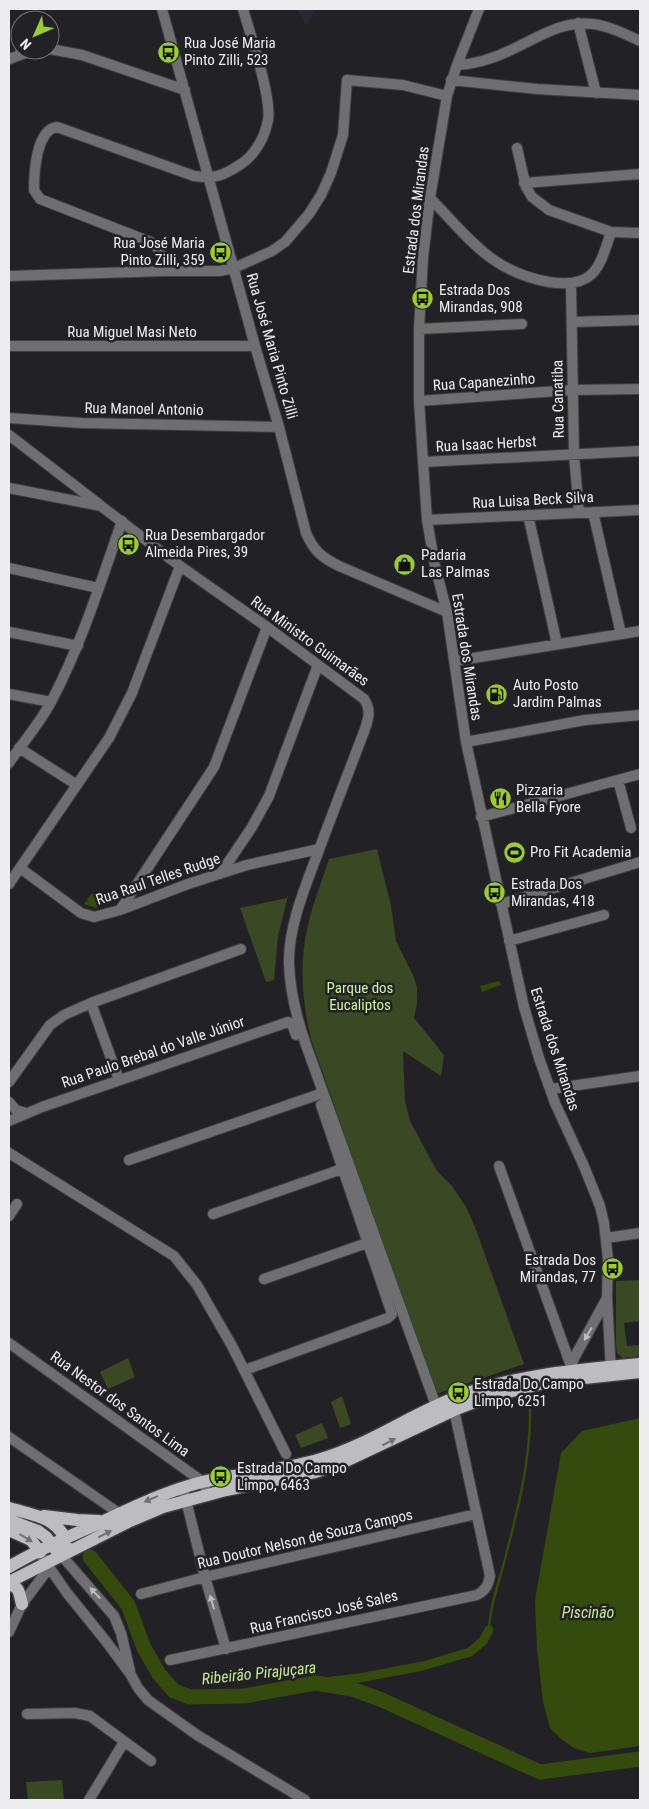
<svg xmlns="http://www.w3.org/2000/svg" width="649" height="1809" font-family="'Roboto Condensed',sans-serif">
<rect width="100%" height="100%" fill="#222226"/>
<path fill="#282832" d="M297,9h19l-10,17z"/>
<path fill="#3a4923" d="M377,849l14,57 5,35 17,34 4,12v16l-3,15 30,37 -3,21 -38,-25 2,50 5,20 27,50 15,15 14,21 9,20 49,137 -91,31c-41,-119 -80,-238 -122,-356 -9,-37 -12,-77 -3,-114 5,-22 14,-44 21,-66z
M287,896h1l-10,40 -4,44 -8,2 -26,-74 47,-10z
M640,1280v41l-16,2 3,23 13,-1v11l-17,2 -6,-5 -1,-9v-63z
M128,1358l7,19 -27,12 -8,-17z
M342,1396l9,28 -11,4 -9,-26z
M322,1423l6,15 -27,10 -6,-13z
M62,1780l2,20h-36l-2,-18z"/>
<path fill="#354a0d" d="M92,893l9,9 -5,6 -12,-4 2,-3 4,2 -3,-3z
M499,981l2,4 -19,7 -2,-6z
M640,1418v328l-50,7 -16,-5 -13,-9 -11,-11 -7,-26 -6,-53 -2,-49 26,-147 21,-22z"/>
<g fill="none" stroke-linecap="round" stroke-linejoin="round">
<path stroke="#354a0d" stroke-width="2.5" d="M489,1630c1,-23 9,-45 15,-67 13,-50 27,-102 26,-154"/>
<path stroke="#354a0d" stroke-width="9" d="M315,1683l44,-5 64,-12 47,-14 13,-11 6,-11"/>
<path stroke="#354a0d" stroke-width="15" d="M90,1557l38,48 16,43 15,26 15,17 16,6 54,-1 71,-13 37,6 30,11 158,72 100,-13"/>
<defs>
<path id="minor" d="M162,9l93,337 24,81 27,106c8,18 15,24 33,33l108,46
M479,9l-22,56 -10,31 -17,102 -7,60 -4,71v72l8,119 8,46 12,46 19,130 58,265 15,51 16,45 28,61 17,42 4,17 4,36 -1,38 4,75
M578,23l18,70
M50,49l32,6 103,35
M9,59l25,-9
M457,65c20,-1 38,-7 56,-16 26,-12 50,-29 80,-25 16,2 32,10 47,17
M451,80l86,9 103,6
M517,148l9,39 6,10 17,13 62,22 29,1
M524,183l116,-9
M430,198c39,40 61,74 119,84 45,7 50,-13 62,-50
M165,271c1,-12 -4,-19 -12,-28l-113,-44 -6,-9c0,-17 2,-60 23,-63l137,49c21,3 29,0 47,-12 14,-9 24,-27 27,-44 4,-23 -18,-86 -25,-111
M9,276l156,-5h55l14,-3 38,-17 13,-9 24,-28 12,-19 10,-22 12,-38 4,-55 56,5 44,11
M571,285l3,170 5,57
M572,322l68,-2
M419,329l103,-5
M9,346h246
M419,401l153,-11 68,-1
M9,418l72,5 198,4
M9,435l91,70
M423,462l217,-11
M9,488l92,18 79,60 87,61 97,72c7,11 5,18 1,30 -15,40 -31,80 -46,121 -13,35 -31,76 -30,114 1,28 8,55 17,81l128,355
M593,512l28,122
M528,515l29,129
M427,520l213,-10
M9,568l89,20
M9,632l69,14
M455,661l185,-30
M9,694l42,8
M466,742l119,-22 55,-5
M19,748l58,37
M9,763c14,-21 32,-41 43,-63 30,-57 49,-119 70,-179
M618,780l13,48
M481,817l159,-43
M20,868l61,45 13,4 26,-7 68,-26 59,-19 72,-16
M221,873l31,-46 17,-31 49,-131
M9,884l100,-146 23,-45 48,-127
M501,904l139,-42
M120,910l94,-143 53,-140
M509,941l95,-26
M91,1003l150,-54
M9,1082l41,-57 14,-10 27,-12 28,77
M551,1089l89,-13
M9,1102l7,8 10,3
M9,1121l33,-14 246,-85 4,2 4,11
M9,1153l165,103 23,29 35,61 54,108
M129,1160l188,-65
M499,1166l72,200
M213,1214l129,-45
M9,1216l8,-12
M606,1238l34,-5
M264,1279l103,-36
M9,1343l194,139 2,5
M572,1369l1,-9 34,-62
M245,1370l143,-52 4,-4 -71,-209
M9,1437l111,77
M183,1488l22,89 21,72
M62,1556l52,60 7,17 9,38
M42,1557l25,36 38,47 26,35 7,13 10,12 49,35 108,65
M141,1594l64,-17 271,-63
M9,1632l13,-28 27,-36
M170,1660l307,-65c9,-5 11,-10 13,-19l-36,-166
M27,1714l48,-1 15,3 61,45
M89,1800l35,-58"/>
<path id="major" d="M9,1508c22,7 54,9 57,38
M44,1516l33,4 22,1
M9,1520l29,11 8,6 10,13
M9,1530l22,10 9,12
M9,1567c30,-18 63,-32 95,-46 32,-15 63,-30 98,-39 39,-9 80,-11 119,-23 50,-15 92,-46 141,-64 58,-21 118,-25 178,-31
M9,1582l121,-61 33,-14 63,-17 89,-18 22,-7 117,-55 31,-12 62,-16 93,-10
M9,1585c11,1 10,9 13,19"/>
</defs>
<use href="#minor" stroke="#3e3e42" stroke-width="12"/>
<use href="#major" stroke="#3e3e42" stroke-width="15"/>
<use href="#minor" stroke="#6f6f71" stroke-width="10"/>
<use href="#major" stroke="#bdbcc1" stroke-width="12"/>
</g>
<defs><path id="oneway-solid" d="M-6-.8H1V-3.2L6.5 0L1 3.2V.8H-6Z" transform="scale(1.25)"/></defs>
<g fill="#bbbbbd">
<use href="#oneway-solid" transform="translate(588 1334) rotate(120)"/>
<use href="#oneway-solid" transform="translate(95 1593) rotate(-133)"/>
<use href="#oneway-solid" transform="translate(212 1602) rotate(-106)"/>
</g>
<g fill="#706f74">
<use href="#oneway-solid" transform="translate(389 1442) rotate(-27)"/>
<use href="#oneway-solid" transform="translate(151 1499) rotate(157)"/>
<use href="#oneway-solid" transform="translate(105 1534) rotate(-27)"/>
<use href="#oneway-solid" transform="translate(26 1538) rotate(31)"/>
</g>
<defs>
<symbol id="bus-disc" viewBox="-11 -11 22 22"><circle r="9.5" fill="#99cb36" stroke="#222226"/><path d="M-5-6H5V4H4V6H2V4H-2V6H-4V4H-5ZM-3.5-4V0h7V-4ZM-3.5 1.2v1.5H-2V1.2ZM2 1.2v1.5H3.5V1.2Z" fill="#111"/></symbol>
<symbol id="shop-disc" viewBox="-11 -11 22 22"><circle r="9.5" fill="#99cb36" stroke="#222226"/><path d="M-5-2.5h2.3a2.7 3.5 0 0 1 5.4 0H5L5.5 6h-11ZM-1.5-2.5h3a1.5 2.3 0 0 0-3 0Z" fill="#111"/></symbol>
<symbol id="fuel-disc" viewBox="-11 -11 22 22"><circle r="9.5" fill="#99cb36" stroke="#222226"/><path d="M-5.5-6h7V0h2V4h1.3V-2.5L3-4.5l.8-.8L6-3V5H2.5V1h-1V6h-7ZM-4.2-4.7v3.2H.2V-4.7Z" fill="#111"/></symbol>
<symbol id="restaurant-disc" viewBox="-11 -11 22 22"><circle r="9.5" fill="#99cb36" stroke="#222226"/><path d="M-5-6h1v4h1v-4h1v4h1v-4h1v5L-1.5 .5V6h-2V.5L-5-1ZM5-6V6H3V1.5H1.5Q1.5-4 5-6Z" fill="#111"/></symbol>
<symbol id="stadium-disc" viewBox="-11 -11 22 22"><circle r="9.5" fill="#99cb36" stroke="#222226"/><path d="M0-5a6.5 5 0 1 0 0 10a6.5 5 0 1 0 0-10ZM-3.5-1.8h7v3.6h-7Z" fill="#111"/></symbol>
</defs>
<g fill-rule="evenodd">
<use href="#bus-disc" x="156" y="40" width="25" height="25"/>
<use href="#bus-disc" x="208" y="240" width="25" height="25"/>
<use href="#bus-disc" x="410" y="286" width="25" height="25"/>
<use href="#bus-disc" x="116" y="532" width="25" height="25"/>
<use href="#shop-disc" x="392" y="552" width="25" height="25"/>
<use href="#fuel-disc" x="484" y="682" width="25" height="25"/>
<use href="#restaurant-disc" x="488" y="786" width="25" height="25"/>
<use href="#stadium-disc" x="502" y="840" width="25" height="25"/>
<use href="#bus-disc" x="482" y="880" width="25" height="25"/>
<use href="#bus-disc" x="600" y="1256" width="25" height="25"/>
<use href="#bus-disc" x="446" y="1380" width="25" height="25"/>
<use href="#bus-disc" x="208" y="1464" width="25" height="25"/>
</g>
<g text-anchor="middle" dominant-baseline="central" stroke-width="5" stroke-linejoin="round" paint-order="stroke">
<g font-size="15" fill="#ededf0" stroke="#222226" text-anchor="start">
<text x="184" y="43">Rua José Maria<tspan x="184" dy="17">Pinto Zilli, 523</tspan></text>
<text x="205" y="243" text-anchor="end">Rua José Maria<tspan x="205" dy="17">Pinto Zilli, 359</tspan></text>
<text x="439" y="290">Estrada Dos<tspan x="439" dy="17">Mirandas, 908</tspan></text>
<text x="145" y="535">Rua Desembargador<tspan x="145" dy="17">Almeida Pires, 39</tspan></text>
<text x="421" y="555">Padaria<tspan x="421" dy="17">Las Palmas</tspan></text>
<text x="513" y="685">Auto Posto<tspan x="513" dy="17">Jardim Palmas</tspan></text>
<text x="516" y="790">Pizzaria<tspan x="516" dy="17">Bella Fyore</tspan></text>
<text x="530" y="852">Pro Fit Academia</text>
<text x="511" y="884">Estrada Dos<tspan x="511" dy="17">Mirandas, 418</tspan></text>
<text x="596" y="1260" text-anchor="end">Estrada Dos<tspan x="596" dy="17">Mirandas, 77</tspan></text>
<text x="474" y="1384">Estrada Do Campo<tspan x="474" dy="17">Limpo, 6251</tspan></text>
<text x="237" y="1468">Estrada Do Campo<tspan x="237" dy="17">Limpo, 6463</tspan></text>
</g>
<g font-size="15" fill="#ededf0" stroke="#222226">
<text transform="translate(416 210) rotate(-83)">Estrada dos Mirandas</text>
<text x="132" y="332">Rua Miguel Masi Neto</text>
<text transform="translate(272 346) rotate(74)">Rua José Maria Pinto Zilli</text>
<text transform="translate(484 382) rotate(-4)">Rua Capanezinho</text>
<text transform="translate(558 399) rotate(-91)">Rua Canatiba</text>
<text transform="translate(144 409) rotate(1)">Rua Manoel Antonio</text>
<text transform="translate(486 444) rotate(-3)">Rua Isaac Herbst</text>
<text transform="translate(533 500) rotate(-3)">Rua Luisa Beck Silva</text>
<text transform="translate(310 641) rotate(36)">Rua Ministro Guimarães</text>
<text transform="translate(467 657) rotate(81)">Estrada dos Mirandas</text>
<text transform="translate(158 879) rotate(-19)">Rua Raul Telles Rudge</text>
<text transform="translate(555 1049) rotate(72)">Estrada dos Mirandas</text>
<text transform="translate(153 1052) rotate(-19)">Rua Paulo Brebal do Valle Júnior</text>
<text transform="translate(120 1404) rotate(36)">Rua Nestor dos Santos Lima</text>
<text transform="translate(305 1539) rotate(-13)">Rua Doutor Nelson de Souza Campos</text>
<text transform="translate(324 1612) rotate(-13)">Rua Francisco José Sales</text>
</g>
<g font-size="15" fill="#d0f39d" stroke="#222226">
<text x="360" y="988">Parque dos<tspan x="360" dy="17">Eucaliptos</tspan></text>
</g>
<g font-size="16" font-style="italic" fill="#c4e791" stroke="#222226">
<text x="588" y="1612">Piscinão</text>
<text transform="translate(259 1673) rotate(-6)">Ribeirão Pirajuçara</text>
</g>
</g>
<rect width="649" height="1809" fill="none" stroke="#ededf0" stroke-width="20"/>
<g transform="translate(35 35) rotate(225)"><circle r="24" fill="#222226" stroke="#737377"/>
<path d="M0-4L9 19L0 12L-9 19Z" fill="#99cb36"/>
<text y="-8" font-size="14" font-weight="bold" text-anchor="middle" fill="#ededf0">N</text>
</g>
</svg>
